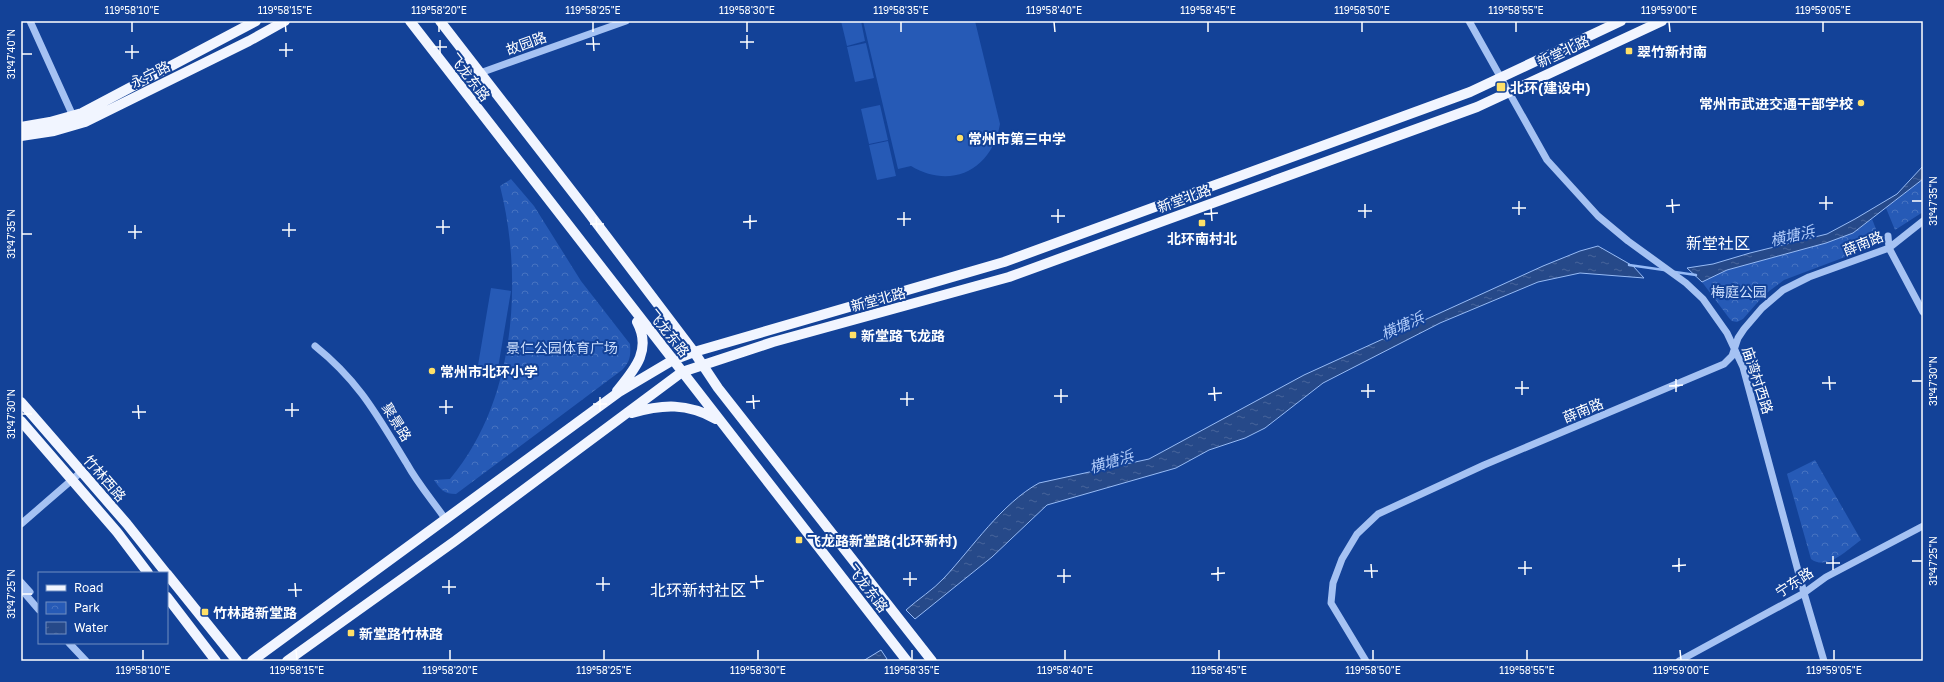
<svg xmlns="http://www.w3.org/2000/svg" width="1944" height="682" font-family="'Golos Text','Noto Sans SC',sans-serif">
<defs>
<pattern id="park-crowns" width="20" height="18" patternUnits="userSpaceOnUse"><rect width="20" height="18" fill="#265ab6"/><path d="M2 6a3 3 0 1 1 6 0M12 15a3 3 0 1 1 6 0" fill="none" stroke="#4773c1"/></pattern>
<pattern id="water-ripples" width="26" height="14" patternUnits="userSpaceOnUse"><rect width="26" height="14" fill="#264989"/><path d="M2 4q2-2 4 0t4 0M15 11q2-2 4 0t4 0" fill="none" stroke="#47649b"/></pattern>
</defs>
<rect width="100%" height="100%" fill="#134298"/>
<path fill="#265ab6" d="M841,21h20l4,20 -18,5z
M863,21h112l25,103c-8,46 -49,66 -89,42l-13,3z
M866,43l8,35 -19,4 -8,-35z
M880,105l8,35 -19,4 -8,-35z
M888,141l8,35 -19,4 -8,-35z
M491,288l20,3 -15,89 -20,-3z"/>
<path fill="url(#park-crowns)" d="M511,179l23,27 47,75 49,63c1,11 0,18 -8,26l-166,124c-12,0 -15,-4 -22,-14l16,-1c65,-76 74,-199 50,-293z
M1923,179v33l-28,18 -9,-22z
M1872,219l8,20 -35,18 -61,23 -20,15 -21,24 -6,3 -5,-1 -3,-3 -27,-36 25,-12 99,-27 27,-10z
M1815,460l46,80c-14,10 -34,31 -50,19l-24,-85z"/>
<path fill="url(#water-ripples)" stroke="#97bbf6" d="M1923,166v13l-70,54 -27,10 -99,27 -25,12 -15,-14 26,-4 37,-11 77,-19 28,-15 42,-25z
M1598,246l35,20 11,12 -64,-5 -42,9 -98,41 -117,60 -58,45 -20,10 -36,12 -33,18 -129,37 -55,52 -77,62 -9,-9c12,-11 27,-20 38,-32 29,-31 57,-74 95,-95l110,-24 155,-84 239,-109 37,-15z
M881,650l6,9 -3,2h-21z"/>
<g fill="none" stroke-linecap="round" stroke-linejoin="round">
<path stroke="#97bbf6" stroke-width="2.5" d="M1629,265l35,5
M1675,272l21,3"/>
<path stroke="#a5c2f3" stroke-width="7" d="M30,21l43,95
M1469,21l78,139 51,56 30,25 58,42 17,16 24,34 16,34 61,226 20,68
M480,73l146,-52
M1888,236l1,12 34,64
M315,346c45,36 63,71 92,118 11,20 26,37 39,56
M21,524l60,-52
M21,582l9,10
M21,589l18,21
M69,643l17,18
M1366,661l-35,-58 2,-20 9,-24 15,-25 21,-20 106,-49 240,-101 8,-8 6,-18 6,-9 18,-21 21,-18 26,-13 80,-29 34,-27
M1679,661l125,-68 22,-16 97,-51"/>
<path stroke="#f1f5ff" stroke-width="10" d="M410,21l497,640
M440,21l148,191 106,140 24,36 214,273
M21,127l29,-5 32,-9 174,-92
M21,136l33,-5 31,-9 164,-81 36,-20
M617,391c18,-22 35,-41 20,-69
M21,402l106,122 39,49
M632,413c31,-9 55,-10 84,6
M21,421l96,111 31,41
M167,574l70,87
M167,597l49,64
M252,661l367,-269 54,-32 21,-8 310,-90 466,-170 151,-71
M287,661l168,-120 227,-169 91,-30 236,-65 468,-170 185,-86"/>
</g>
<path fill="none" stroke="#fff" stroke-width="1.5" d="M132,22v10M285,22l1,10M439,22v10M593,22v10M747,22v10M901,22v10M1054,22l1,10M1208,22v10M1362,22v10M1516,22v10M1669,22l1,10M1823,22v10M747,35v14M593,37l1,14M440,40v14M740,42h14M286,43v14M586,44h14M132,45v14M433,47h14M279,50h14M125,52h14M22,54h10M1826,196v14M1672,199l1,14M1519,201v14M1912,201h10M1819,203h14M1365,204v14M1666,206l14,-1M1211,207l1,14M1512,208h14M1058,209v14M1358,211h14M904,212v14M1204,214l14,-1M750,215v14M1051,216h14M596,217l1,14M897,219h14M443,220v14M743,222l14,-1M289,223v14M590,224h14M135,225v14M436,227h14M282,230h14M128,232h14M22,234h10M1829,376l1,14M1676,379v13M1522,381v14M1912,381h10M1822,383h14M1368,384v14M1669,386l14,-1M1214,387l1,14M1515,388h14M1061,389v14M1361,391h14M907,392v14M1208,394l14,-1M753,395l1,14M1054,396h14M600,397v14M900,399h14M446,400v14M746,402l14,-1M292,403v14M593,404h14M138,405l1,14M439,407h14M285,410h14M132,412h14M22,414h10M1833,556v14M1679,558v14M1525,561v14M1912,561h10M1826,563h14M1371,564l1,14M1672,566l14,-1M1218,567v14M1518,568h14M1064,569v14M1364,571h14M910,572v14M1211,574l14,-1M756,575l1,14M1057,576h14M603,577v14M903,579h14M449,580v14M750,582l14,-1M295,583l1,14M596,584h14M442,587h14M288,590h14M22,594h10M143,650v10M296,650l1,10M450,650v10M604,650v10M758,650v10M912,650v10M1065,650v10M1219,650v10M1373,650v10M1527,650v10M1680,650l1,10M1834,650v10"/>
<g fill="#ffe067" stroke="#134298" stroke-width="1.5">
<rect x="1625" y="47" width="8" height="8" rx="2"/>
<rect x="1496" y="82" width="10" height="10" rx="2"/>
<circle cx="1861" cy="103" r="4"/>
<circle cx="960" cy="138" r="4"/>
<rect x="1198" y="219" width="8" height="8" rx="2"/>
<rect x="849" y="331" width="8" height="8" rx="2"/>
<circle cx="432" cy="371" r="4"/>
<rect x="795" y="536" width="8" height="8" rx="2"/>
<rect x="201" y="608" width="8" height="8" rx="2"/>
<rect x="347" y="629" width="8" height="8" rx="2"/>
</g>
<g text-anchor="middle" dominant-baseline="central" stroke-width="4" stroke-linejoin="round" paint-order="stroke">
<g font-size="14" fill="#fff" stroke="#134298">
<text transform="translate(526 43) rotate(-20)">故园路</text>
<text transform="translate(1563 51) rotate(-25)">新堂北路</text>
<text transform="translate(150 74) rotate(-26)">永宁路</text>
<text transform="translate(470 77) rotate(52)">飞龙东路</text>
<text transform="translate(1184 198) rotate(-20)">新堂北路</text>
<text transform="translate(1863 243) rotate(-22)">薛南路</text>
<text transform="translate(878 299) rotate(-15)">新堂北路</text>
<text transform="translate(669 333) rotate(51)">飞龙东路</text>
<text transform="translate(1758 380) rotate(72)">庙湾村西路</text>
<text transform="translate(1583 410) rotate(-22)">薛南路</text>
<text transform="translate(397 422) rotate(58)">聚景路</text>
<text transform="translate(105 478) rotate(49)">竹林西路</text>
<text transform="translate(1794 582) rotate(-33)">宁东路</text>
<text transform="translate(868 588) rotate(52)">飞龙东路</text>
</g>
<g font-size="14" font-weight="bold" fill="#fff" stroke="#134298" text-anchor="start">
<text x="1637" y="51">翠竹新村南</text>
<text x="1510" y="87">北环(建设中)</text>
<text x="1853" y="103" text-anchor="end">常州市武进交通干部学校</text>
<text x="968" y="138">常州市第三中学</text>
<text x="1202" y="238" text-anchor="middle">北环南村北</text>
<text x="861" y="335">新堂路飞龙路</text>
<text x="440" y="371">常州市北环小学</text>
<text x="807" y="540">飞龙路新堂路(北环新村)</text>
<text x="213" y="612">竹林路新堂路</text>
<text x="359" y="633">新堂路竹林路</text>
</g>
<g font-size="14" fill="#cddffd" stroke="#134298">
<text x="1739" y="291">梅庭公园</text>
<text x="562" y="347">景仁公园体育广场</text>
</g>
<g font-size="15" font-style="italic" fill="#b1ccfa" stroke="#134298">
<text transform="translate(1792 235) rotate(-13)">横塘浜</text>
<text transform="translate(1402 325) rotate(-24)">横塘浜</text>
<text transform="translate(1111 461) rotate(-17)">横塘浜</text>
</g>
<g font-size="16" fill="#fff" stroke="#134298">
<text x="1718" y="243">新堂社区</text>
<text x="698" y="590">北环新村社区</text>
</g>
</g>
<rect width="1944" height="682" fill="none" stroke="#134298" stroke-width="44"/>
<rect x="38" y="572" width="130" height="72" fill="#134298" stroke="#718ec1"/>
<rect x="46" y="585" width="20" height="6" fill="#f1f5ff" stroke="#718ec1"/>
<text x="74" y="592" font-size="12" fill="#ffffff">Road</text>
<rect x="46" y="602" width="20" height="12" fill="url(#park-crowns)" stroke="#718ec1"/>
<text x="74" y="612" font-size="12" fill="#ffffff">Park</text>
<rect x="46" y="622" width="20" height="12" fill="url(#water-ripples)" stroke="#718ec1"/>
<text x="74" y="632" font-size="12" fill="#ffffff">Water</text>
<rect x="22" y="22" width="1900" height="638" fill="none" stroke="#fff" stroke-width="1.5"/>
<g font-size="10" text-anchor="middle" fill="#fff">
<text x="132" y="14">119°58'10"E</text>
<text x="285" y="14">119°58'15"E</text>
<text x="439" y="14">119°58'20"E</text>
<text x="593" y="14">119°58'25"E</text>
<text x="747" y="14">119°58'30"E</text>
<text x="901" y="14">119°58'35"E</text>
<text x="1054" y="14">119°58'40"E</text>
<text x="1208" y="14">119°58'45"E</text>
<text x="1362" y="14">119°58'50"E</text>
<text x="1516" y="14">119°58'55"E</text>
<text x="1669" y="14">119°59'00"E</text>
<text x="1823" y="14">119°59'05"E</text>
<text transform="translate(11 54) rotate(-90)" y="4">31°47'40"N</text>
<text transform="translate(1933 201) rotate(-90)" y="4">31°47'35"N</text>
<text transform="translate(11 234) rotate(-90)" y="4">31°47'35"N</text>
<text transform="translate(1933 381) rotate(-90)" y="4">31°47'30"N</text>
<text transform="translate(11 414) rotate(-90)" y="4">31°47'30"N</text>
<text transform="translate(1933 561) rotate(-90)" y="4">31°47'25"N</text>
<text transform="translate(11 594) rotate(-90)" y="4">31°47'25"N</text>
<text x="143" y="674">119°58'10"E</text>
<text x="297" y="674">119°58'15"E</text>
<text x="450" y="674">119°58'20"E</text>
<text x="604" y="674">119°58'25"E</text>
<text x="758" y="674">119°58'30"E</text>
<text x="912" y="674">119°58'35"E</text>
<text x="1065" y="674">119°58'40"E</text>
<text x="1219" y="674">119°58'45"E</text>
<text x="1373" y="674">119°58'50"E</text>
<text x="1527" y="674">119°58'55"E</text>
<text x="1681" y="674">119°59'00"E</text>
<text x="1834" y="674">119°59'05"E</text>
</g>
</svg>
